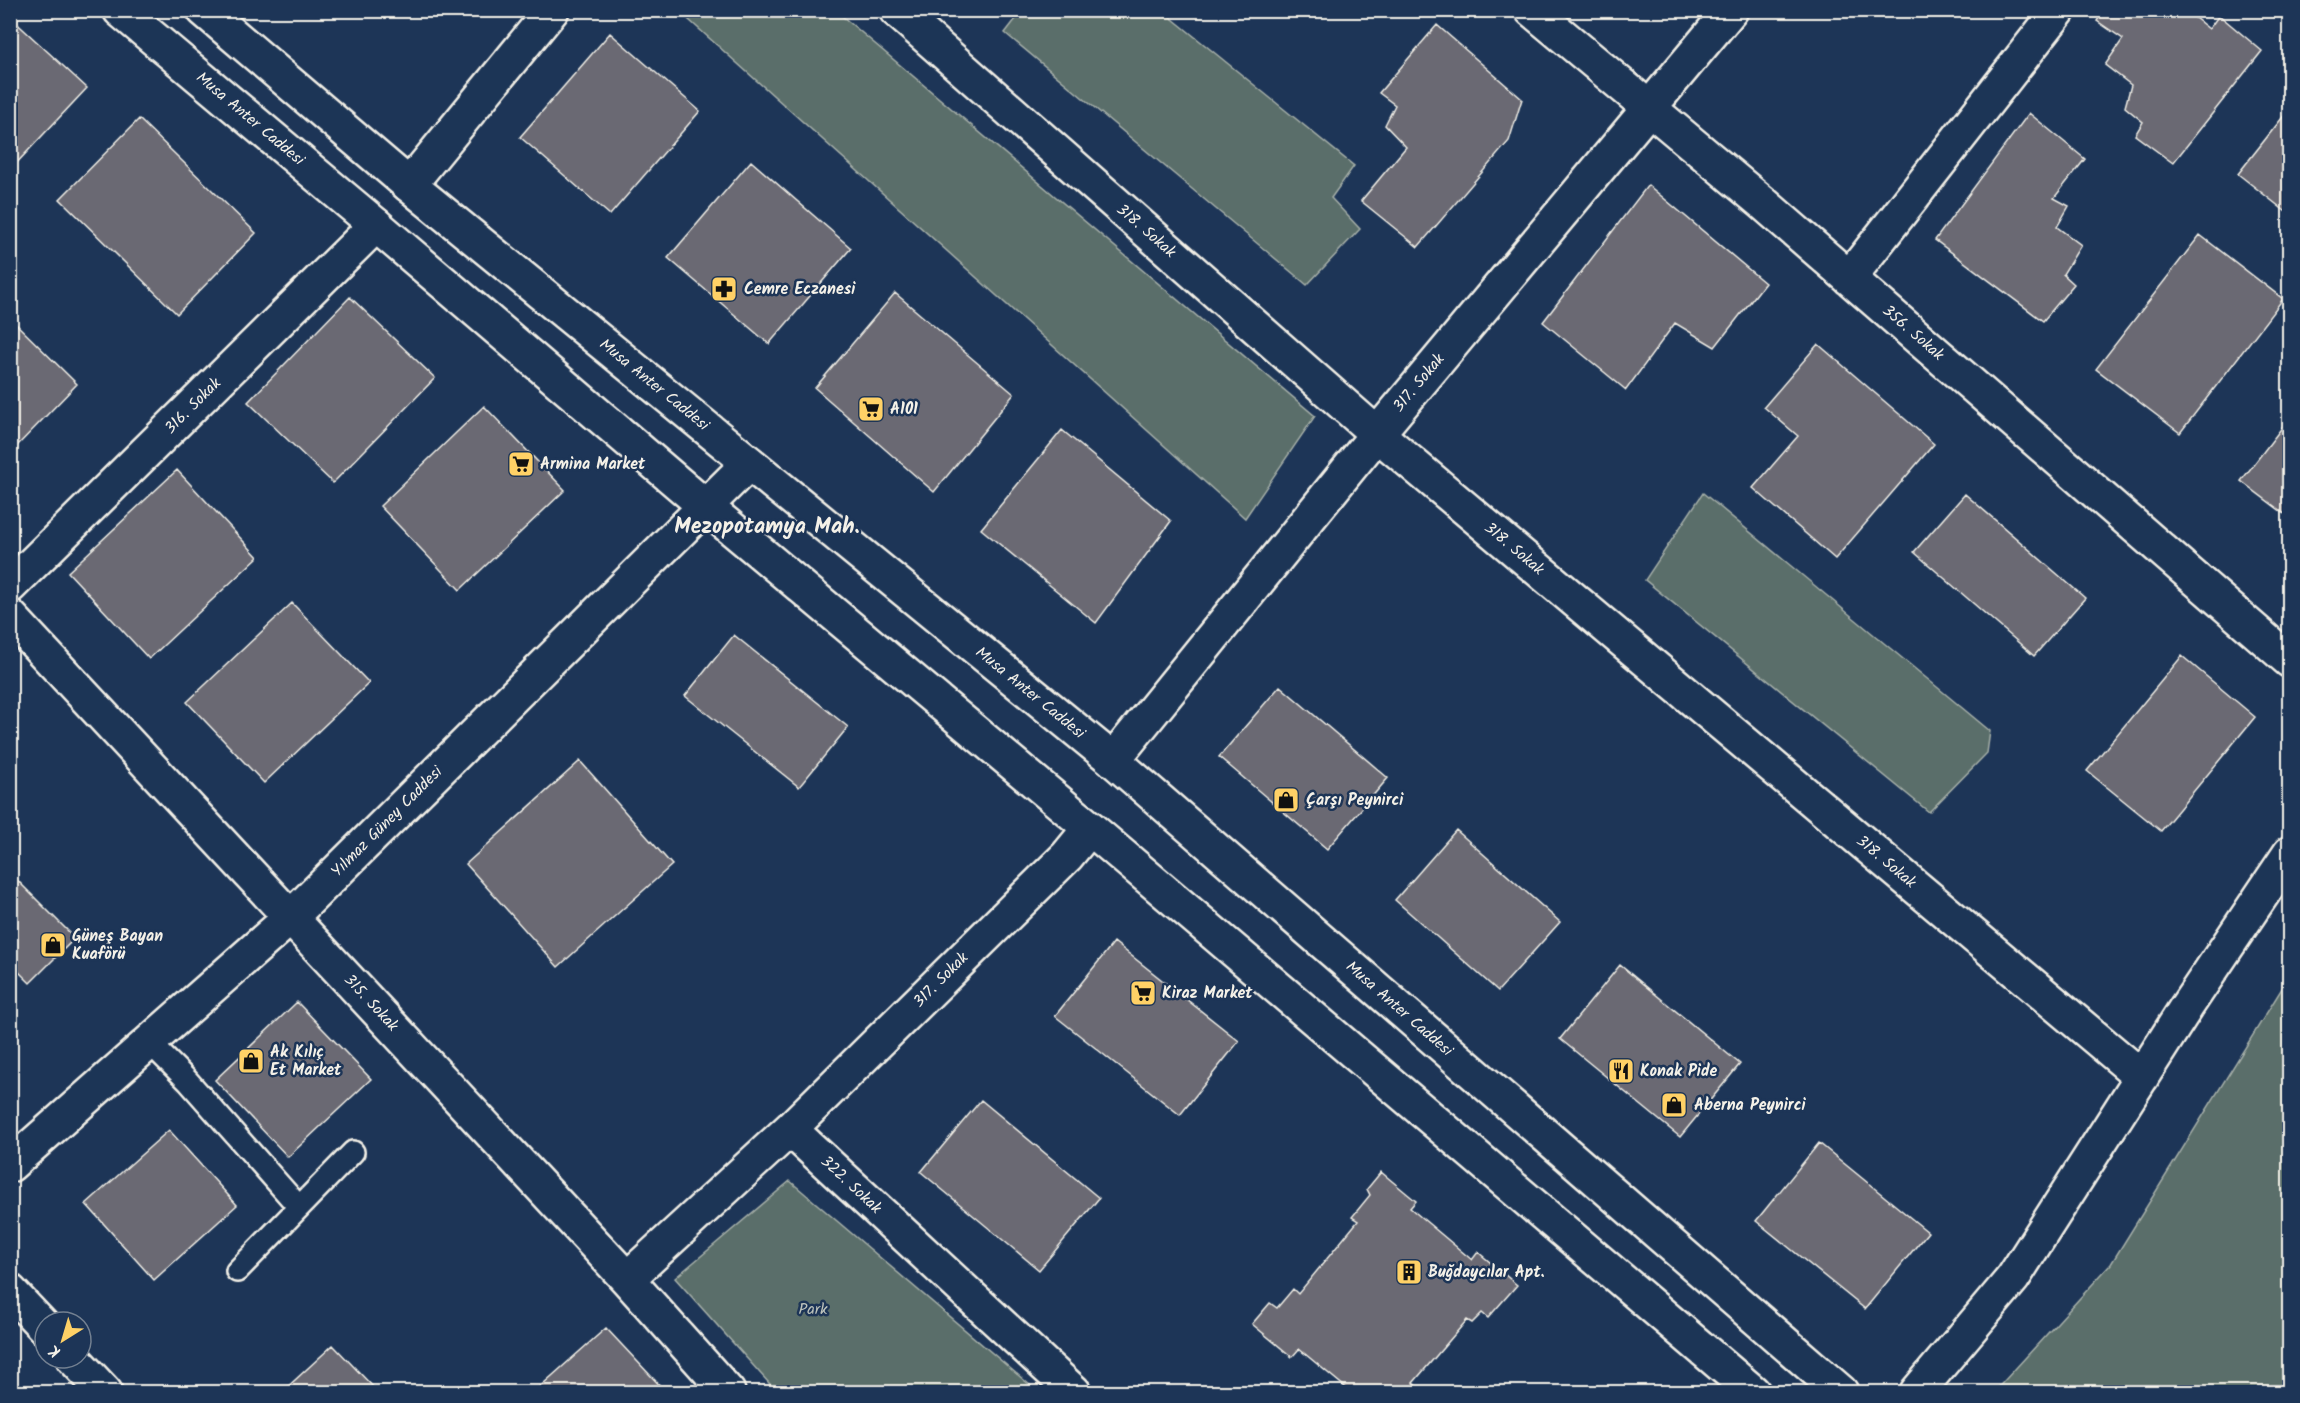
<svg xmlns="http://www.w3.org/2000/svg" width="2300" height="1403" font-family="Kalam,sans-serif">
<rect width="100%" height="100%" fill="#1d3557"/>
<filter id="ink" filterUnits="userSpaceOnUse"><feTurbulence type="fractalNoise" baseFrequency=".0167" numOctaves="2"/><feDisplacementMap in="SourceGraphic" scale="12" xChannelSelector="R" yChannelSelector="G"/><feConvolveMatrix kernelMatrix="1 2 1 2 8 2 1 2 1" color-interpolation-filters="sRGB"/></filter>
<g filter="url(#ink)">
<path fill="#5a6e6a" stroke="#a7b0a9" stroke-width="1.5" d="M679,11h157l479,405 -70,102z
M1107,11l4,3 3,-3h49l191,155 -23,32 29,31 -53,56 -302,-252 17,-22z
M1703,493l287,238 -3,22 -58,59 -284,-232z
M2289,977v415h-295l117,-128z
M790,1181l248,211h-261l-102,-114z"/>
<path fill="#6a6973" stroke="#f4f1e8" stroke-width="1.5" d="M2104,10h81l24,19 10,-14 43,36 -89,112 -38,-28 8,-13 -18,-15 6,-22 -26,-20 18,-26 -26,-18z
M10,17l77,71 -77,82z
M1437,25l85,74 -13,42 -91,106 -57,-46 45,-54 -21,-22 10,-20 -16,-12z
M610,33l90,78 -90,104 -90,-78z
M2290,108v107l-52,-41z
M2029,113l56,46 -31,39 15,8 -12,21 24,18 -18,29 11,10 -31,37 -108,-81z
M139,119l117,114 -79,81 -117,-115z
M751,161l100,87 -82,96 -101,-86z
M1648,185l117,98 -50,64 -40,-24 -49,67 -83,-68z
M2200,235l83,64 -103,134 -84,-64z
M895,293l119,101 -80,98 -119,-104z
M350,297l85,81 -102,105 -85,-81z
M10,318l67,66 -62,64 -5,-5z
M1818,344l116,100 -99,115 -82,-71 45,-52 -34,-29z
M484,406l81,84 -105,100 -80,-84z
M2290,417v101l-49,-37z
M1062,430l109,91 -75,102 -115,-94z
M177,470l81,87 -109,102 -81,-87z
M1965,494l120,104 -51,58 -120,-104z
M292,603l77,80 -105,100 -77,-81z
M734,635l114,92 -49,60 -114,-91z
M2182,656l73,61 -94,114 -74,-60z
M1280,686l108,92 -61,71 -108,-92z
M580,761l92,104 -114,102 -92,-103z
M1456,830l104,92 -62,69 -103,-91z
M10,873l65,65 -45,45 -20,-20z
M1114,942l125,99 -59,74 -125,-99z
M1620,965l120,99 -60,73 -120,-98z
M297,1002l74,77 -83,78 -73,-77z
M981,1100l118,98 -60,72 -118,-98z
M169,1130l68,75 -83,75 -68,-76z
M1819,1143l109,89 -63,77 -109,-88z
M1381,1172l35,29 -6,7 62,52 6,-8 39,33 -29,33 -6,-5 -10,10 -5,-3 -54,63 7,6 -3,3h-66l-52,-43 -7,8 -40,-33 18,-21 7,5 16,-19 5,5 60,-73 -6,-4 18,-22 -3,-6z
M606,1328l60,64h-132z
M333,1345l45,47h-96z"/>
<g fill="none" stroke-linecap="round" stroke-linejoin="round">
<defs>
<path id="service" d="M149,1042l39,39 111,126
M237,1271l116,-119"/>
<path id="minor" d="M896,10l481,424 765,643
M1532,10l231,193 527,458
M409,185l143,-175
M1849,278l210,-268
M10,586l366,-361
M10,616l617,663 101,113
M1113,760l264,-326 354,-424
M790,1129l277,-273 23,-28
M627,1279l163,-150 284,263
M10,1291l35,37
M73,1358l32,34
M1917,1392l96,-114 174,-272 103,-153"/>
<path id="tertiary" d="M10,1165l281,-248 458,-454"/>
<path id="secondary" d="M120,10l256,215 330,282 384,321 663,564
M204,10l205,175 704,575 728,632"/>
</defs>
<use href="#service" stroke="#f4f1e8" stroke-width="26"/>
<use href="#minor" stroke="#f4f1e8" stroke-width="38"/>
<use href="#tertiary" stroke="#f4f1e8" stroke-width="38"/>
<use href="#secondary" stroke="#f4f1e8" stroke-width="38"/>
<use href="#service" stroke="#1d3557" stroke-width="21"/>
<use href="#minor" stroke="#1d3557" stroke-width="33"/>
<use href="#tertiary" stroke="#1d3557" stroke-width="33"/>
<use href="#secondary" stroke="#1d3557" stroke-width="33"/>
</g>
</g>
<defs>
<symbol id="pharmacy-square" viewBox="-11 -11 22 22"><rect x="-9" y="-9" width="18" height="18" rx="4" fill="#ffd166" stroke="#1d3557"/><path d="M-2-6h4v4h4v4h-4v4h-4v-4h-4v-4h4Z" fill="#111"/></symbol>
<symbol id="supermarket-square" viewBox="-11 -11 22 22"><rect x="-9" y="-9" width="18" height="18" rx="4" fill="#ffd166" stroke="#1d3557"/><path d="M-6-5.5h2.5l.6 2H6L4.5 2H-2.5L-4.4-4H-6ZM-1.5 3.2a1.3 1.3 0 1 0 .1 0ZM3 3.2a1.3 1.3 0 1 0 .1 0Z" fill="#111"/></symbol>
<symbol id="shop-square" viewBox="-11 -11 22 22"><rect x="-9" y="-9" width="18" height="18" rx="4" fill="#ffd166" stroke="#1d3557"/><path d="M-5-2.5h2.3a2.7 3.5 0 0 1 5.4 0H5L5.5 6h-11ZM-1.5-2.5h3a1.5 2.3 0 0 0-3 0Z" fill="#111"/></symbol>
<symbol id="restaurant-square" viewBox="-11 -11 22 22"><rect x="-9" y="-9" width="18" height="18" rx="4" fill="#ffd166" stroke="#1d3557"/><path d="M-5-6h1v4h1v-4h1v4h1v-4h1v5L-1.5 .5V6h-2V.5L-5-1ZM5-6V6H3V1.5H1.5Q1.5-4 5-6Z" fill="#111"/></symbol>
<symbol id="building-square" viewBox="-11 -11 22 22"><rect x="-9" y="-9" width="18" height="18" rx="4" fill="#ffd166" stroke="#1d3557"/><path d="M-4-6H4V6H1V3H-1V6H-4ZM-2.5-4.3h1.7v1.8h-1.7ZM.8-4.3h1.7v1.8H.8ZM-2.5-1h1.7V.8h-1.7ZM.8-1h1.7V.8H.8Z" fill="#111"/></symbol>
</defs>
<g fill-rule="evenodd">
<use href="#pharmacy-square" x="709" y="274" width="30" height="30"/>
<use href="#supermarket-square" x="856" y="394" width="30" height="30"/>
<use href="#supermarket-square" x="506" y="449" width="30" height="30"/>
<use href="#shop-square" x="1271" y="785" width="30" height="30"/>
<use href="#shop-square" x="38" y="930" width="30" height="30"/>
<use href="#supermarket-square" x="1128" y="978" width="30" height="30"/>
<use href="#shop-square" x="236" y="1046" width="30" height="30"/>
<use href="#restaurant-square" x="1606" y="1056" width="30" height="30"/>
<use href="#shop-square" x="1659" y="1090" width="30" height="30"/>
<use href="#building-square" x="1394" y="1257" width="30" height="30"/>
</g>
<g text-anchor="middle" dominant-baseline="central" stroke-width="5" stroke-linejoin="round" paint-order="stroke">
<g font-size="16" fill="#f4f1e8" stroke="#1d3557">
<text transform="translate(250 119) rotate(40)">Musa Anter Caddesi</text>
<text transform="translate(1146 231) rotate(41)">318. Sokak</text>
<text transform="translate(1913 333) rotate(41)">356. Sokak</text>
<text transform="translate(1419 383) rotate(-50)">317. Sokak</text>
<text transform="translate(654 385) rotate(39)">Musa Anter Caddesi</text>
<text transform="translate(193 406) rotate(-45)">316. Sokak</text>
<text transform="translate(1514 549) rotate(40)">318. Sokak</text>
<text transform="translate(1030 693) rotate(39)">Musa Anter Caddesi</text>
<text transform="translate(387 822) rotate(-45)">Yılmaz Güney Caddesi</text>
<text transform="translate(1886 862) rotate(40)">318. Sokak</text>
<text transform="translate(941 980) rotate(-45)">317. Sokak</text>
<text transform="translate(371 1003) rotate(47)">315. Sokak</text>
<text transform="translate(1399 1009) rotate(41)">Musa Anter Caddesi</text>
<text transform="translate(851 1185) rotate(43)">322. Sokak</text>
</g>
<g font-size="16" font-weight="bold" fill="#f4f1e8" stroke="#1d3557" text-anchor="start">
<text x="744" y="289">Cemre Eczanesi</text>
<text x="890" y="409">A101</text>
<text x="540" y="464">Armina Market</text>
<text x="1306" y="800">Çarşı Peynirci</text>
<text x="72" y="936">Güneş Bayan<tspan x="72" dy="18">Kuaförü</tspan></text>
<text x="1162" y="993">Kiraz Market</text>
<text x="270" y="1052">Ak Kılıç<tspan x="270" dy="18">Et Market</tspan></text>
<text x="1640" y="1071">Konak Pide</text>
<text x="1694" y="1105">Aberna Peynirci</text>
<text x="1428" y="1272">Buğdaycılar Apt.</text>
</g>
<g font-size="16" fill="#bec3bc" stroke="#1d3557">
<text x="813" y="1309">Park</text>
</g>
<g font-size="22" font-weight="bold" fill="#f4f1e8" stroke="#1d3557">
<text x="767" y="527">Mezopotamya Mah.</text>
</g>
</g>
<rect width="2300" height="1403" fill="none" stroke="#1d3557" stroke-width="36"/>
<rect x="18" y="18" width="2264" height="1367" fill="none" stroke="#f4f1e8" stroke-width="2" filter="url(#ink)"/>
<g transform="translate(63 1340) rotate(217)"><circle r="28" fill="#1d3557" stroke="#738091" stroke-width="1.5"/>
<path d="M0-4.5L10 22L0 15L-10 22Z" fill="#ffd166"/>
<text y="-9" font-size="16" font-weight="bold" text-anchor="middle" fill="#f4f1e8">K</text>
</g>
</svg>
